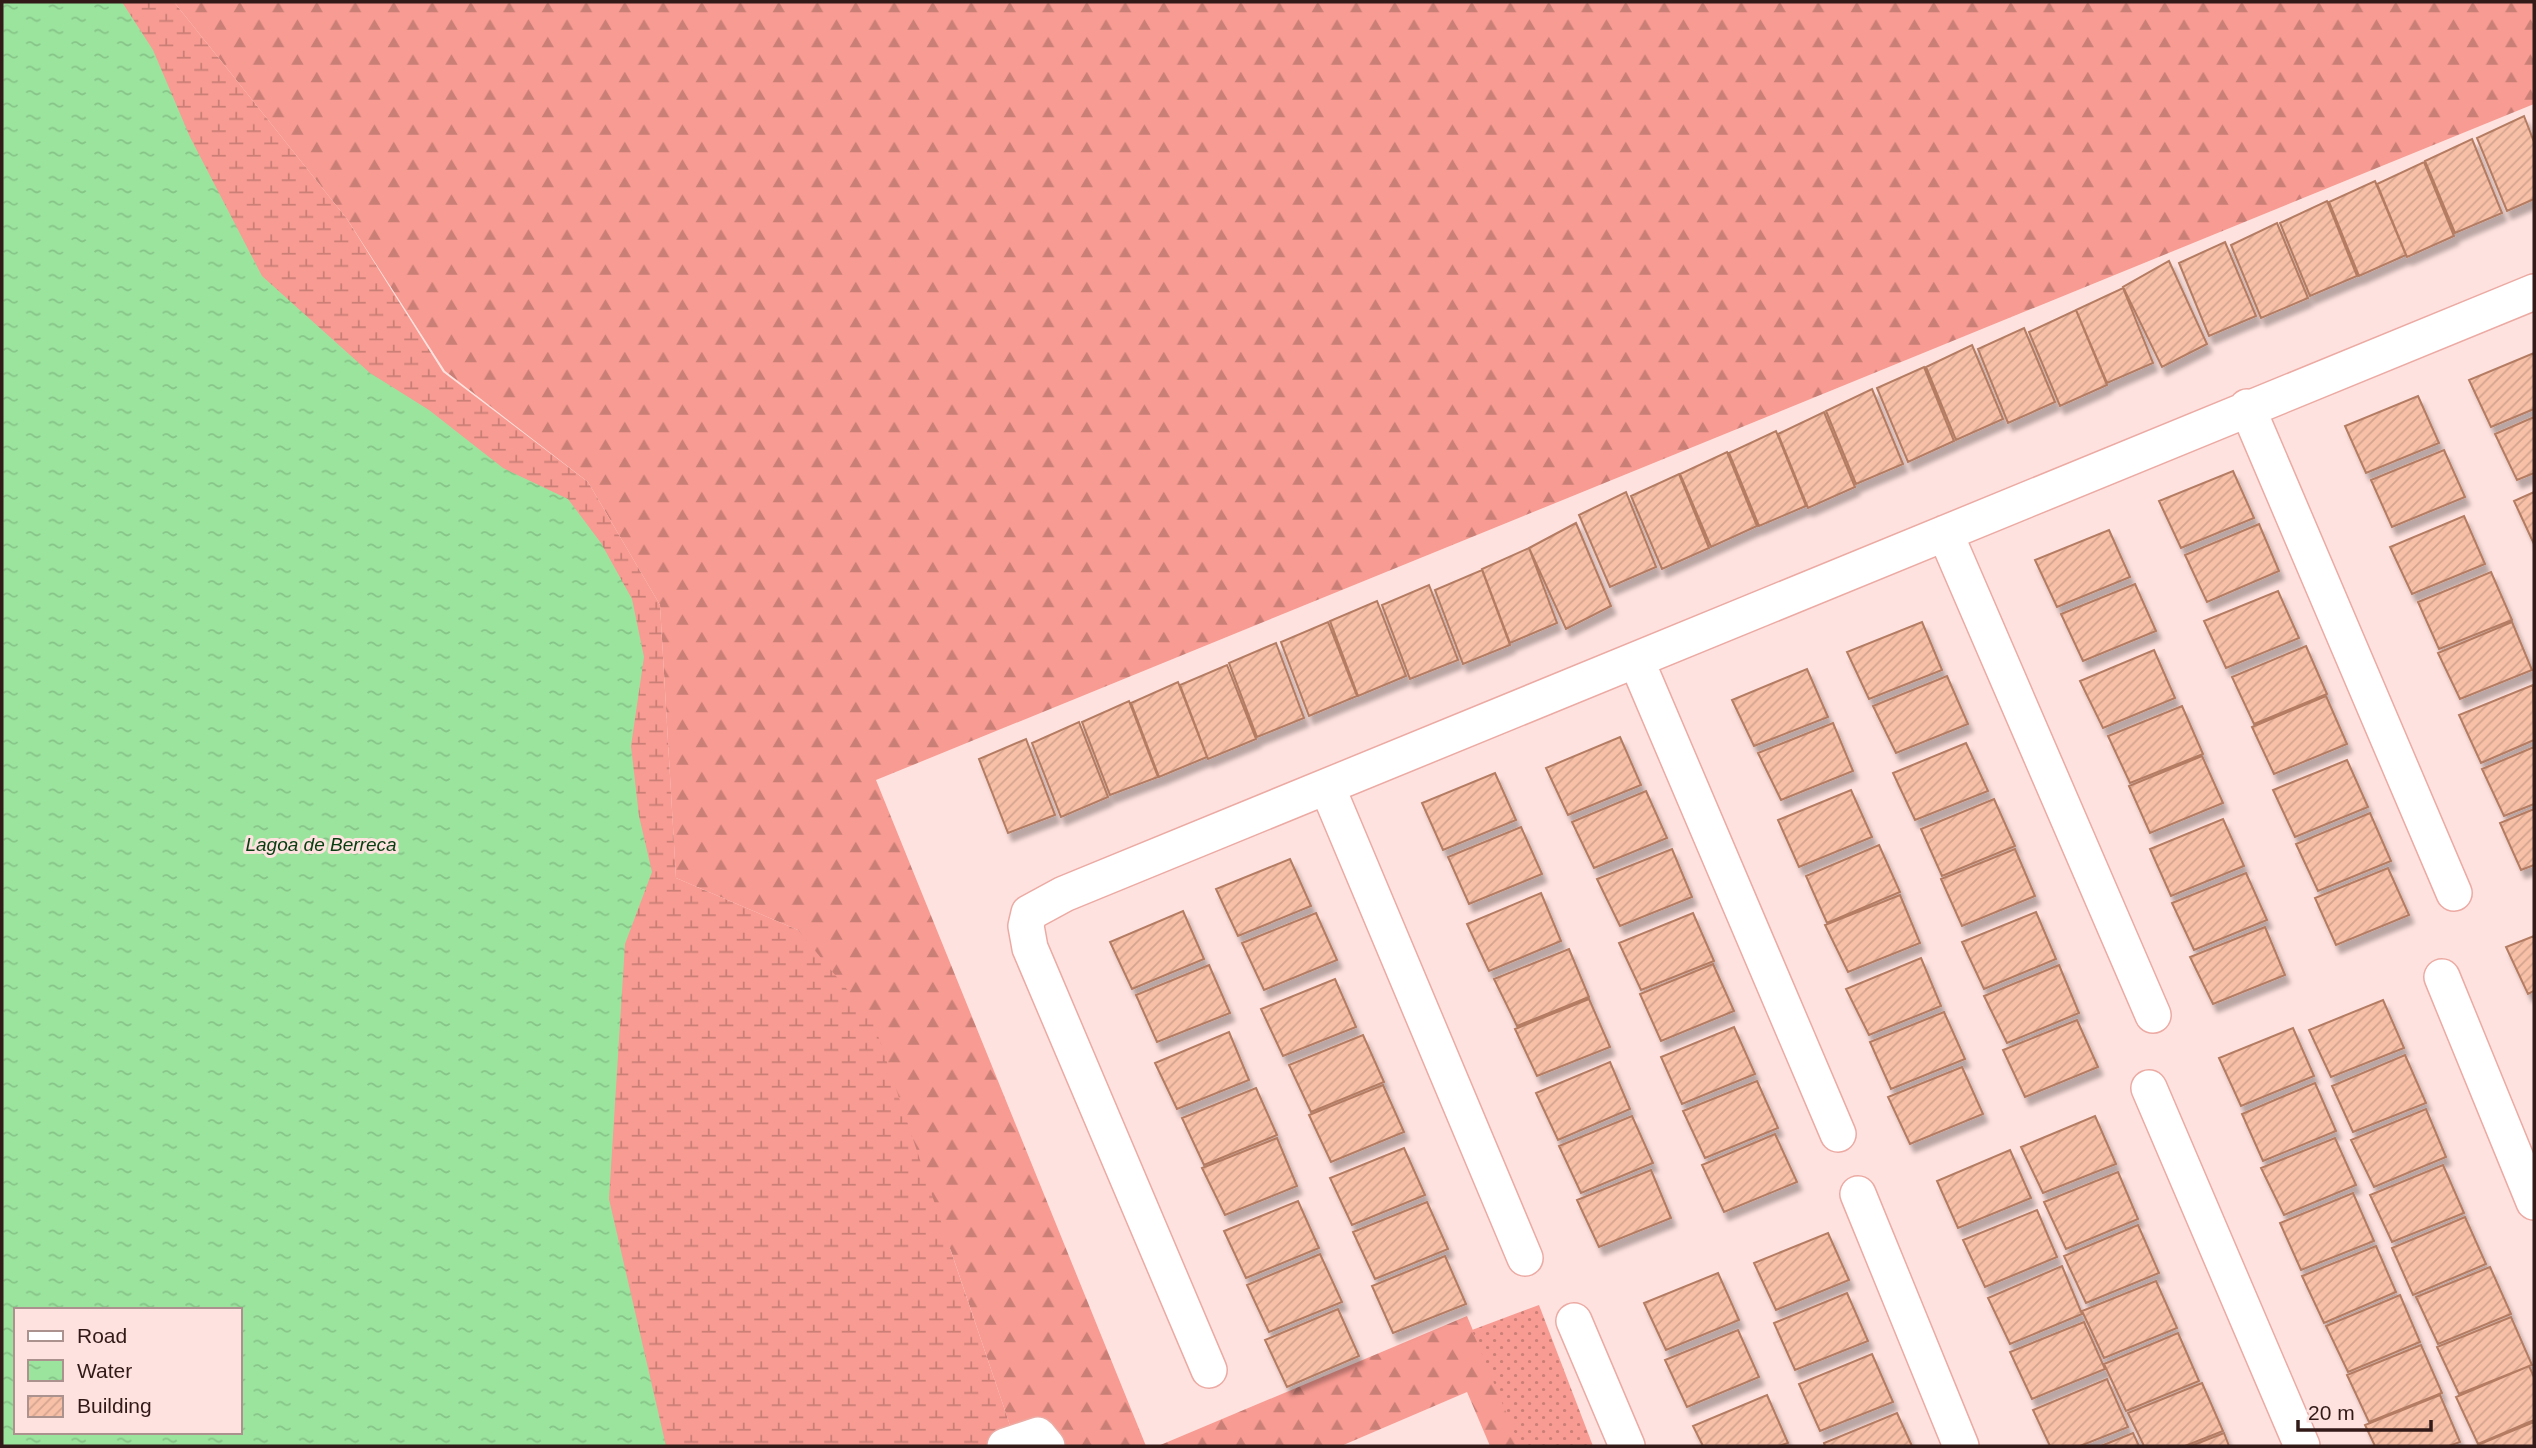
<svg xmlns="http://www.w3.org/2000/svg" width="2536" height="1448" font-family="Helvetica,sans-serif">
<defs>
<pattern id="forest-firs" width="22" height="20" patternUnits="userSpaceOnUse" patternTransform="scale(1.75)"><rect width="22" height="20" fill="#f89b92"/><path d="M5 1l3.5 6h-7zM16 11l3.5 6h-7z" fill="#c97e76"/></pattern>
<pattern id="wetland-marsh" width="20" height="14" patternUnits="userSpaceOnUse" patternTransform="scale(1.75)"><rect width="20" height="14" fill="#f89b92"/><path d="M1 5h8M5 5V1M11 12h8M15 12V8" fill="none" stroke="#c97e76"/></pattern>
<pattern id="garden-dots" width="8" height="8" patternUnits="userSpaceOnUse" patternTransform="scale(1.75)"><rect width="8" height="8" fill="#f89b92"/><path d="M2 2h.1M6 6h.1" fill="none" stroke="#c97e76" stroke-width="1.8" stroke-linecap="round"/></pattern>
<pattern id="water-ripples" width="26" height="14" patternUnits="userSpaceOnUse" patternTransform="scale(1.75)"><rect width="26" height="14" fill="#9be49e"/><path d="M2 4q2-2 4 0t4 0M15 11q2-2 4 0t4 0" fill="none" stroke="#86c387"/></pattern>
<pattern id="building-hatch" width="6" height="6" patternUnits="userSpaceOnUse" patternTransform="scale(1.75)"><rect width="6" height="6" fill="#f7c0a7"/><path d="M-1 1l2-2M0 6l6-6M5 7l2-2" fill="none" stroke="#d4a48f"/></pattern>
<filter id="shadow"><feDropShadow dx="4.5" dy="8" stdDeviation="2" flood-color="#0004"/></filter>
</defs>
<rect width="100%" height="100%" fill="#fee2df"/>
<path fill="url(#forest-firs)" d="M174,2h2360v102l-1658,676 270,666h-129l-66,-195 -153,-321 -122,-52 -16,-273 -72,-123 -143,-111 -98,-152z
M1467,1316l54,130h-31l-23,-54 -126,54h-183z"/>
<path fill="url(#wetland-marsh)" fill-rule="evenodd" d="M2,2h172l173,217 96,153 145,110 72,123 16,273 122,52 75,91 144,425h-1015zM16,1310h224v122h-224z"/>
<path fill="url(#garden-dots)" d="M1539,1305l54,141h-73l-48,-116z"/>
<path fill="url(#water-ripples)" fill-rule="evenodd" d="M2,2h120l31,48 37,87 72,139 108,97 59,37 74,58 65,31 33,44 31,56 12,58 -13,89 8,70 13,56 -27,72 -16,255 57,247h-664zM16,1310h224v122h-224z"/>
<path fill="url(#building-hatch)" stroke="#b47c62" stroke-width="2" filter="url(#shadow)" d="M2524,116l10,26v57l-27,12 -30,-73z
M2472,139l30,74 -47,20 -30,-72z
M2424,162l30,74 -47,21 -30,-73z
M2375,181l31,74 -47,21 -30,-74z
M2327,201l30,75 -47,20 -30,-73z
M2277,223l31,75 -47,20 -30,-73z
M2225,242l31,74 -47,20 -30,-73z
M2169,261l38,83 -45,23 -39,-80z
M2123,288l30,75 -46,20 -31,-73z
M2076,310l31,75 -47,21 -31,-74z
M2024,328l31,74 -47,21 -30,-74z
M1972,345l31,74 -47,21 -30,-73z
M2534,353v56l-43,18 -22,-47z
M1924,367l30,74 -46,21 -31,-74z
M1872,389l31,75 -47,20 -30,-73z
M2418,396l21,47 -73,30 -21,-47z
M1824,412l31,75 -47,21 -30,-74z
M2534,417v56l-17,7 -22,-46z
M1776,431l30,75 -47,20 -30,-73z
M2444,450l21,47 -73,30 -21,-47z
M1727,452l30,74 -46,21 -31,-73z
M2233,471l21,47 -73,30 -22,-47z
M1679,474l30,74 -47,21 -31,-73z
M1626,492l30,75 -46,20 -31,-72z
M2534,492v52l-20,-43z
M2464,516l21,48 -73,30 -22,-47z
M1576,523l35,83 -45,23 -37,-81z
M2259,524l20,47 -72,31 -22,-47z
M2109,530l21,47 -73,30 -22,-47z
M1529,548l28,75 -47,20 -28,-74z
M1482,570l28,75 -47,19 -28,-74z
M2491,572l21,48 -73,29 -21,-47z
M2135,584l21,47 -73,30 -22,-47z
M1429,585l29,75 -48,19 -28,-74z
M2278,591l21,47 -73,30 -22,-47z
M1377,601l29,75 -48,20 -28,-75z
M1328,622l29,74 -48,20 -28,-74z
M1922,622l20,48 -73,29 -22,-47z
M2512,622l20,48 -72,29 -22,-46z
M1276,643l28,75 -47,19 -28,-74z
M2306,646l21,48 -73,30 -22,-47z
M2154,650l21,48 -72,30 -23,-47z
M1227,665l29,74 -48,20 -28,-74z
M1807,669l21,48 -74,29 -22,-46z
M1947,676l21,48 -72,29 -23,-47z
M1178,682l29,75 -48,20 -28,-74z
M2533,685l1,55 -53,23 -22,-48z
M2326,696l21,48 -73,30 -22,-47z
M1129,701l29,76 -48,18 -28,-73z
M2182,706l21,48 -73,29 -22,-47z
M1079,722l29,75 -47,20 -29,-74z
M1833,723l20,48 -72,29 -23,-47z
M1620,737l21,48 -73,30 -22,-47z
M1026,739l29,76 -47,18 -29,-74z
M1966,743l22,48 -73,29 -22,-47z
M2534,747v57l-30,12 -22,-47z
M2202,756l21,47 -73,30 -21,-47z
M2347,760l21,47 -73,30 -22,-47z
M1495,773l21,47 -73,30 -21,-47z
M1851,790l21,47 -73,30 -21,-47z
M1646,791l21,47 -73,30 -22,-46z
M1994,799l21,47 -73,30 -21,-47z
M2534,809v56l-13,5 -21,-47z
M2370,813l21,48 -73,30 -22,-47z
M2223,819l21,47 -73,30 -21,-47z
M1521,827l21,47 -73,30 -21,-47z
M1879,845l21,47 -73,31 -21,-47z
M1672,849l20,48 -72,29 -23,-47z
M2015,849l20,47 -73,30 -21,-47z
M1290,859l21,47 -73,30 -22,-47z
M2388,868l21,47 -73,30 -21,-47z
M2246,873l21,47 -73,30 -22,-47z
M1541,893l20,48 -72,30 -22,-47z
M1900,895l20,48 -72,29 -23,-47z
M1183,911l21,48 -72,30 -22,-47z
M2036,912l20,47 -72,30 -22,-47z
M1316,913l21,47 -73,30 -22,-47z
M1693,913l21,48 -73,29 -22,-47z
M2265,927l20,48 -72,29 -23,-47z
M2534,936v55l-6,3 -22,-47z
M1569,949l20,48 -72,29 -23,-47z
M1921,958l20,48 -72,29 -23,-46z
M1713,964l21,47 -73,30 -21,-47z
M1209,965l21,48 -73,29 -21,-47z
M2059,965l20,48 -72,30 -23,-47z
M1335,979l21,48 -73,29 -22,-47z
M1589,999l21,48 -73,29 -22,-47z
M2383,1000l21,48 -73,29 -22,-47z
M1944,1012l21,47 -74,30 -21,-47z
M2077,1020l21,47 -73,30 -22,-47z
M1734,1027l21,47 -73,30 -21,-47z
M2293,1028l21,48 -73,30 -22,-48z
M1229,1032l20,48 -72,29 -22,-46z
M1363,1035l21,47 -73,30 -22,-47z
M2405,1055l21,48 -73,29 -21,-46z
M1610,1062l20,47 -72,31 -22,-47z
M1962,1067l21,47 -73,30 -22,-47z
M1757,1081l21,47 -73,30 -22,-47z
M2315,1083l21,48 -73,30 -21,-47z
M1383,1085l21,47 -73,30 -22,-47z
M1256,1088l21,47 -73,30 -22,-47z
M2426,1109l20,48 -72,30 -23,-47z
M1632,1116l21,47 -72,30 -22,-47z
M2095,1116l21,48 -73,29 -22,-46z
M1775,1134l22,48 -73,30 -22,-47z
M1277,1138l20,48 -72,29 -23,-47z
M2335,1138l21,47 -72,30 -23,-47z
M1404,1148l21,47 -73,30 -22,-47z
M2010,1150l21,48 -73,30 -21,-47z
M2443,1165l21,48 -72,29 -22,-47z
M1651,1170l20,48 -72,29 -22,-47z
M2118,1172l20,47 -72,30 -22,-47z
M2353,1193l21,48 -73,29 -21,-47z
M1298,1201l21,47 -73,30 -22,-47z
M1427,1202l21,47 -73,30 -22,-47z
M2037,1210l20,47 -72,30 -22,-47z
M2465,1217l21,47 -73,31 -21,-47z
M2138,1225l21,48 -73,30 -22,-47z
M1828,1233l21,47 -73,30 -22,-47z
M2376,1246l20,46 -72,31 -22,-47z
M1320,1254l22,48 -73,30 -22,-47z
M1445,1256l21,48 -73,29 -21,-47z
M2062,1266l20,48 -72,30 -22,-46z
M2490,1267l21,47 -73,30 -22,-47z
M1718,1273l21,47 -73,30 -22,-47z
M2156,1281l21,47 -73,30 -22,-47z
M1847,1293l21,48 -73,29 -21,-47z
M2400,1295l20,47 -72,30 -22,-46z
M1338,1309l21,47 -72,31 -22,-47z
M2511,1317l21,48 -73,29 -22,-47z
M2084,1322l21,47 -73,30 -22,-47z
M1738,1330l21,47 -72,30 -22,-47z
M2178,1333l21,48 -73,30 -22,-47z
M2421,1345l21,48 -73,29 -22,-47z
M1872,1354l21,48 -73,29 -21,-47z
M2529,1366l5,11v43l-56,24 -22,-47z
M2107,1379l21,48 -48,19h-30l-17,-36z
M2202,1383l21,48 -38,15h-41l-16,-33z
M1767,1395l21,48 -9,3h-76l-10,-20z
M2440,1395l20,47 -11,4h-74l-10,-21z
M1897,1413l15,33h-87l-1,-3z
M2534,1422v24h-59z
M2133,1433l6,13h-38z
M2224,1433l5,13h-38z"/>
<g fill="none" stroke-linecap="round" stroke-linejoin="round">
<defs>
<path id="minor" d="M2247,407l207,486
M1945,533l208,482
M1637,662l201,472
M1328,789l197,469
M2442,977l92,225
M2149,1088l153,358
M1858,1194l103,252
M1574,1321l53,125
M1209,1370l-179,-422 -4,-22 3,-13 35,-19c492,-197 979,-405 1470,-602
M1005,1446l33,-11 9,11"/>
</defs>
<use href="#minor" stroke="#ecaaa3" stroke-width="38"/>
<use href="#minor" stroke="#fff" stroke-width="35"/>
</g>
<g text-anchor="middle" dominant-baseline="central" stroke-width="6" stroke-linejoin="round" paint-order="stroke">
<g font-size="19" font-style="italic" fill="#073d11" stroke="#fee2df">
<text x="321" y="844">Lagoa de Berreca</text>
</g>
</g>
<rect width="2536" height="1448" fill="none" stroke="#321a18" stroke-width="7"/>
<rect x="14" y="1308" width="228" height="126" fill="#fee2df" stroke="#ac928f" stroke-width="2"/>
<rect x="28" y="1331" width="35" height="10" fill="#ffffff" stroke="#ac928f" stroke-width="2"/>
<text x="77" y="1343" font-size="21" fill="#321a18">Road</text>
<rect x="28" y="1360" width="35" height="21" fill="url(#water-ripples)" stroke="#ac928f" stroke-width="2"/>
<text x="77" y="1378" font-size="21" fill="#321a18">Water</text>
<rect x="28" y="1396" width="35" height="21" fill="url(#building-hatch)" stroke="#ac928f" stroke-width="2"/>
<text x="77" y="1413" font-size="21" fill="#321a18">Building</text>
<path d="M2298 1420v10h133v-10" fill="none" stroke="#321a18" stroke-width="3.5"/>
<text x="2308" y="1420" font-size="21" fill="#321a18" stroke="#fee2df" stroke-width="5" paint-order="stroke">20 m</text>
</svg>
